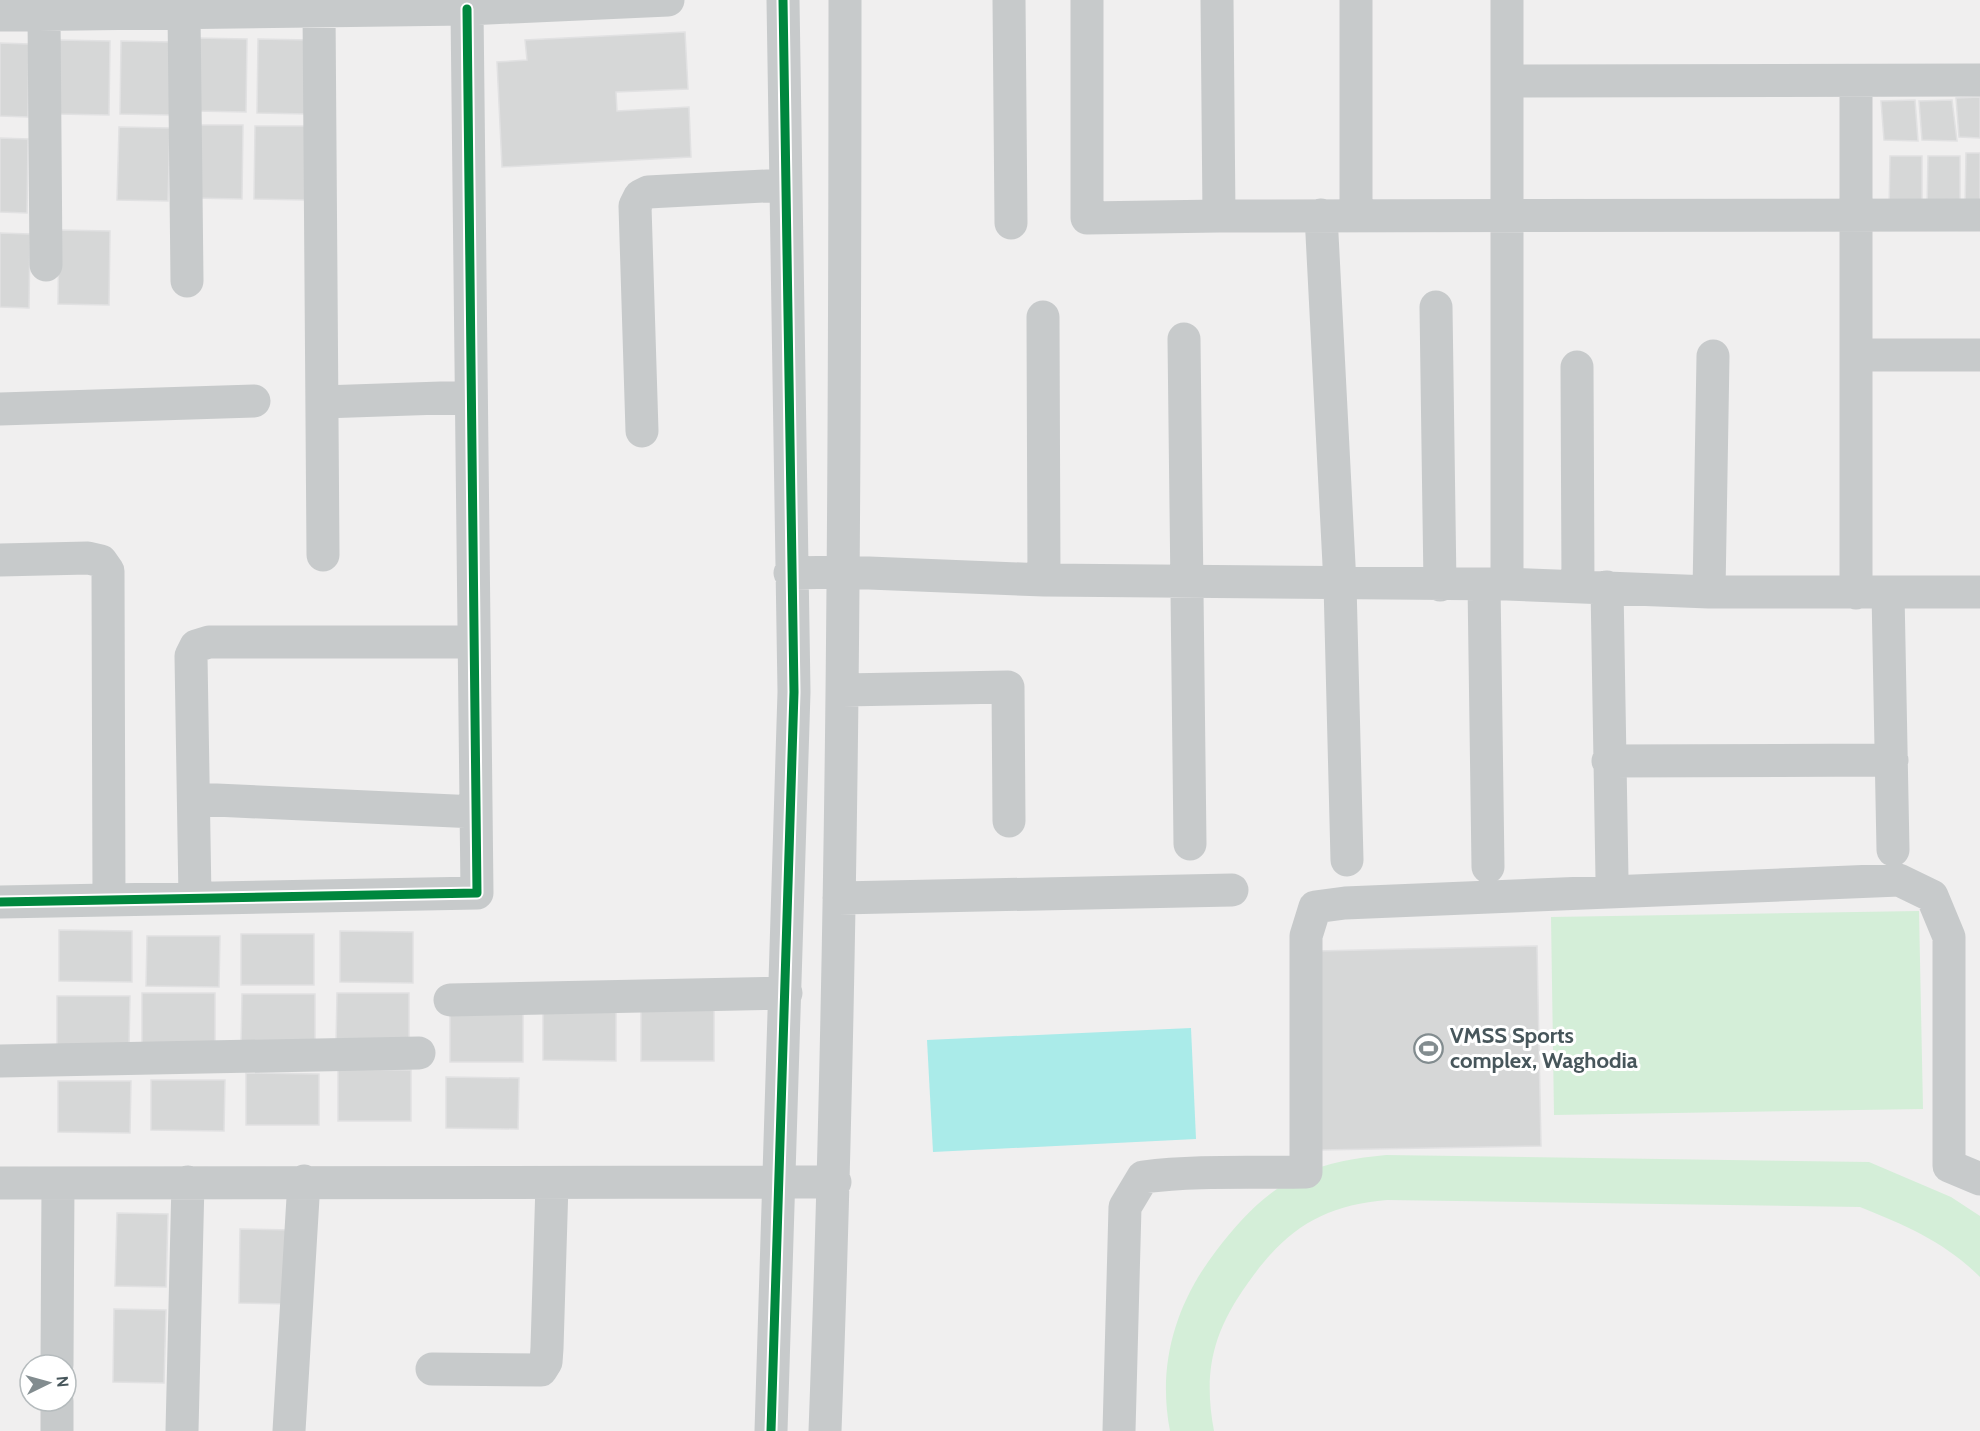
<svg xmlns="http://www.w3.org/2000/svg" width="1980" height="1431" font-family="Cabin,sans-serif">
<rect width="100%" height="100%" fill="#f0efef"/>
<path fill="#d4eed8" d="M1919,911l4,198 -369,6 -3,-198z
M1386,1155l483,7 82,35 29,19v61c-35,-35 -75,-52 -120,-70l-473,-7c-61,5 -98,27 -134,76 -38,51 -51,91 -39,155h-44c-13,-67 6,-128 46,-180 24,-31 49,-59 85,-76 27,-13 55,-17 85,-20z"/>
<path fill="#aaebe9" d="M1191,1028l5,111 -263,13 -6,-112z"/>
<path fill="#d6d7d7" stroke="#e1e1e2" stroke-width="1.5" d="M685,32l3,57 -72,3 1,19 72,-4 2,50 -189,10 -5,-105 30,-2 -2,-20z
M196,38l51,1 -1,73 -51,-1z
M258,39l51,1 -1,74 -51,-1z
M59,40l51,1 -1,74 -51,-1z
M121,41l51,1 -2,73 -50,-1z
M0,43l29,1 -1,73 -28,-1z
M1980,97v41l-21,-1 -3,-39z
M1915,100l3,41 -34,-1 -3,-39z
M1952,100l5,41 -35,-1 -3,-39z
M193,125h50l-1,74 -50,-1z
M255,126h51l-1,74 -51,-1z
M119,127l51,1 -2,73 -51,-1z
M0,138l28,1 -1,74 -27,-1z
M1966,153h14v56h-15z
M1890,156h32v56l-33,-1z
M1928,156h32v56l-33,-1z
M59,230l51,1 -1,74 -51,-1z
M0,233l30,1 -1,74 -29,-1z
M59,930l73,1v51l-73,-1z
M340,931l73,1v51l-73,-1z
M241,934h73v51h-73z
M147,936h73l-1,51 -73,-1z
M1537,946l4,200 -221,4 -3,-199z
M142,993h73v51h-73z
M337,993h72v52l-73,-1z
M242,994h73v52l-74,-1z
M57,996h73l-1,51h-72z
M543,1009h73v52l-73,-1z
M450,1010l73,1v51h-73z
M641,1010h73v51h-73z
M338,1069l73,1v51h-73z
M246,1073l73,1v51h-73z
M446,1077l73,1 -1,51 -72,-1z
M151,1080h74l-1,51 -73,-1z
M58,1081h73l-1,52 -72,-1z
M117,1213l51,1 -2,73 -51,-1z
M240,1229l51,1 -1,74 -51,-1z
M114,1309l52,1 -2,73 -51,-1z"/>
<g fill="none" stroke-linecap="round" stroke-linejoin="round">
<path stroke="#c7cacb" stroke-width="33" d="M1009,0l2,223
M1087,0v218l132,-2
M1217,0l2,216 761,-1
M1356,0v215
M1507,0v584
M319,10l4,545
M184,12l3,269
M0,15l467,-6 201,-9
M44,15l2,250
M1507,81l473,-1
M1321,215l19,369 7,276
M1436,307l4,278
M1043,317l1,263
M1184,339l6,505
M1857,355h123
M1577,367l1,219
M322,402l149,-5
M0,409l254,-8
M642,431l-7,-225 5,-10 8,-4 137,-7
M0,560l88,-2 13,3 7,10 1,329
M790,573l54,-1 200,8 463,4 202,8h271
M1484,584l4,283
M1607,587l5,291
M1709,592l4,-236
M1856,593v-511
M1888,593l5,257
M843,690l165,-3 1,134
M1608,761l284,-1
M194,799l282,13
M195,898l-4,-242 5,-10 13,-4h265
M839,898l393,-8
M0,902l477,-9 -10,-884
M450,1000l336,-7
M0,1061l419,-8
M0,1183l835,-1
M57,1365l1,-182
M432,1369l109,1 5,-8 1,-14 5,-164
M57,1431v-30
M182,1431l6,-249
M289,1431l15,-250
M771,1431l23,-739 -11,-692
M825,1431c18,-477 20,-954 20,-1431
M1119,1431l6,-224 18,-30c55,-7 108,-4 163,-5v-236l9,-29 30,-4 554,-23 33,16 17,41v229l31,13"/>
<defs>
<path id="cycleway" d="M0,902l477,-9 -10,-884
M771,1431l23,-739 -11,-692"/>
</defs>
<use href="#cycleway" stroke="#fff" stroke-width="13"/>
<use href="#cycleway" stroke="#00873e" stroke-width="9"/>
</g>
<defs>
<symbol id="stadium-ring" viewBox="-11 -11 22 22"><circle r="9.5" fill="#fff" stroke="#828c8f" stroke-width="1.5"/><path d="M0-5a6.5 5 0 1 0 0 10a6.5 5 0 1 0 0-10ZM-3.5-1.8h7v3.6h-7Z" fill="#828c8f"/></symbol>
</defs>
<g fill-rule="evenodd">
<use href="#stadium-ring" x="1412" y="1032" width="33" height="33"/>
</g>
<g text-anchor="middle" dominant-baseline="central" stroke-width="6" stroke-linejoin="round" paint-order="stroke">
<g font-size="22" font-weight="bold" fill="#47565b" stroke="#fff" text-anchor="start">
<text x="1450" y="1035">VMSS Sports<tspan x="1450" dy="25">complex, Waghodia</tspan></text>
</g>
</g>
<g transform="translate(48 1383) rotate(85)"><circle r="28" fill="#ffffff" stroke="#b5bbbd" stroke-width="1.5"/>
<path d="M0-4.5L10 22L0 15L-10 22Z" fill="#828c8f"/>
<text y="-9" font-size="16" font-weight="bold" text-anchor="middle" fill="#47565b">N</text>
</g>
</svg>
